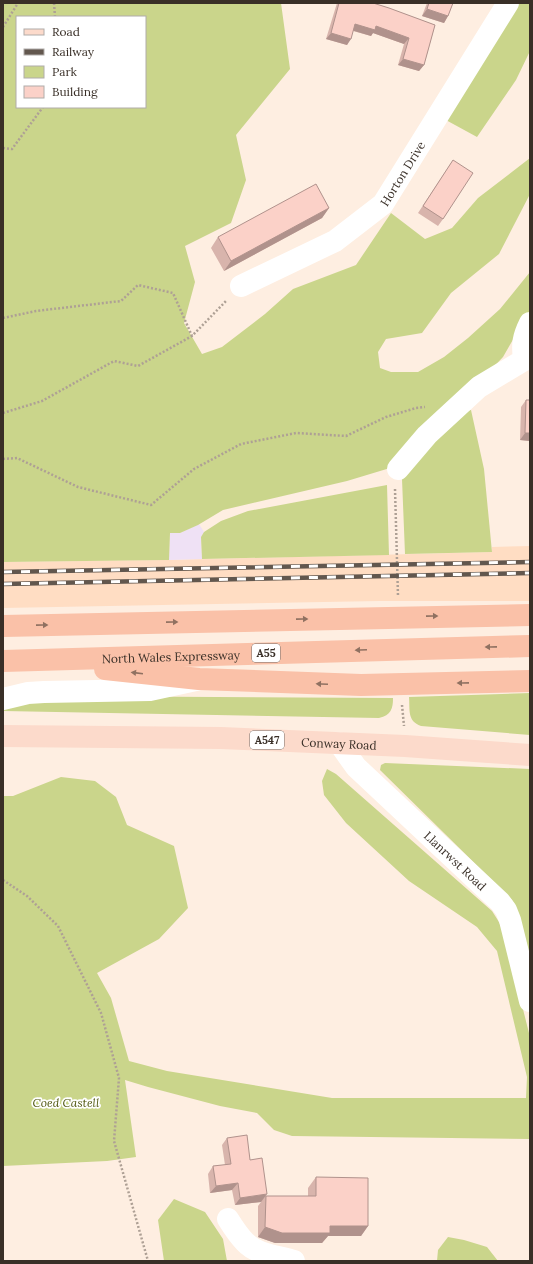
<svg xmlns="http://www.w3.org/2000/svg" width="533" height="1264" font-family="Lora,serif">
<rect width="100%" height="100%" fill="#feeee1"/>
<path fill="#ffddc3" d="M530,546v55h-150l-377,7v-46l166,-2 323,-8v-5z"/>
<path fill="#efe1f5" d="M199,524l5,8 -3,5 1,22 -33,1 1,-27h10z"/>
<path fill="#cad58b" fill-rule="evenodd" d="M3,3h278l9,66 -54,66 10,45 -15,43 -46,23 10,36 -11,41 18,31 20,-7 43,-33 28,-25 63,-24 35,-52 34,26 27,-11 26,-30 52,-40v36l-31,60 -48,39 -29,40 -36,6 -8,13 2,16 11,4h27l26,-15 24,-19 32,-29 30,-37v38l-27,47 -19,20 -94,91 -43,13 -124,29 -25,15 -18,8h-10l-1,27 -166,2zM17,17h128v90h-128z
M517,3h13v48l-14,29 -39,57 -33,-18z
M471,410l13,59 8,83 -87,2 -3,-75 58,-67z
M387,485l2,70 -187,4 -1,-22 3,-5 17,-11 27,-10z
M530,693v42l-109,-9c-14,-5 -11,-16 -12,-29z
M52,696l341,2c0,11 -2,17 -14,20l-376,-7v-6z
M385,763l145,6v191l-10,-42 -8,-18 -132,-130 1,-5z
M327,769l9,5 156,137 7,11 5,12 26,103v102l-238,-3 -18,-6 -17,-17 -37,-7 -72,-19 -23,-7 11,77 -29,4 -104,5v-370h10l48,-19 34,4 21,16 11,28 47,21 14,62 -29,31 -62,34 14,25 18,63 38,10 165,27h194l1,-21 -30,-126 -20,-24 -68,-46 -63,-58 -22,-28 -2,-14z
M174,1199l31,13 18,27 4,22h-63l-6,-41z
M448,1237l16,3 23,7 11,14h-61l1,-11z"/>
<g fill="none" stroke-linecap="round" stroke-linejoin="round">
<path stroke="#aea095" stroke-width="2.5" stroke-dasharray="2 2" stroke-linecap="butt" d="M54,3l1,14
M3,27l15,-24
M3,148l9,1 31,-42
M3,318l33,-7 85,-10 17,-16 35,8 19,43
M3,413l39,-12 72,-40 24,5 54,-30 35,-36
M3,459l14,-1 61,29 73,18 43,-36 47,-25 55,-11 50,3 40,-19 30,-9 9,-1
M395,489l3,107
M402,705l2,21
M3,880l24,16 31,30 43,87 18,65 -5,63 34,120"/>
<g stroke="#fff" stroke-width="22">
<path id="s1" d="M241,286l94,-45 48,-37 125,-201"/>
<path d="M398,469l29,-34 52,-48 45,-27c-2,-16 -1,-23 6,-37"/>
<path d="M3,699l25,-6 16,-1 106,-2 46,-10"/>
<path id="s2" d="M339,743l17,24 144,135 6,8 4,10 20,81"/>
<path d="M228,1219c5,8 10,16 17,23 12,13 33,14 49,19"/>
</g>
<path stroke="#fcdacb" stroke-width="22" id="s3" d="M3,736l218,2 184,8 125,9"/>
<g stroke="#fac1a8" stroke-width="22">
<path d="M3,626l527,-11"/>
<path id="s4" d="M3,661l527,-15"/>
<path d="M105,669l94,10 162,6 169,-4"/>
</g>
<defs>
<path id="rail" d="M3,572l527,-10
M3,584l527,-11"/>
</defs>
<use href="#rail" stroke="#62574e" stroke-width="4.5"/>
<use href="#rail" stroke="#fff" stroke-width="3" stroke-dasharray="9" stroke-linecap="butt"/>
</g>
<path fill="#d8b4ac" d="M337,3h36l62,22 -11,40 -5,6 -21,-6 6,-21 -31,-11 -2,3 -18,-5 -6,14 -21,-6z
M427,3h26l-5,13 -4,7 -22,-7z
M453,160l-10,59 -5,7 -20,-13z
M329,208l-7,10 -98,53 -13,-23 7,-11z
M526,400l4,41 -10,-1 1,-33z
M227,1138l23,22 16,36h42v-8l8,-11 52,49 -7,10h-33l-6,7h-47l-17,-6v-31l3,-4 -26,3 -3,-15 -22,3 -2,-19 5,-8 12,-1 -3,-20z"/>
<path fill="#b0928c" d="M427,9l21,7 -4,7 -22,-7z
M355,24l21,2 33,12 -5,6 -31,-11 -2,3 -20,-6z
M331,33l20,6 -4,6 -21,-6z
M403,59l21,6 -5,6 -21,-6z
M329,208l-7,10 -98,53 7,-10z
M525,433h5v8l-10,-1z
M238,1183l-6,7 -22,3 6,-7z
M267,1194l-6,8 -26,3 5,-7z
M330,1226h38l-7,10h-33l-6,7h-47l-17,-6 7,-10z"/>
<path fill="#fbd1c8" stroke="#b0928c" d="M339,3h34l16,5 46,17 -11,40 -21,-6 6,-21 -33,-12 -1,4 -20,-6 -4,15 -20,-6z
M429,3h24l-5,13 -21,-7z
M453,160l20,13 -30,46 -20,-13z
M316,184l13,24 -98,53 -13,-24z
M526,400h4v33h-5z
M247,1135l3,25 12,-2 5,36 -27,4 -2,-15 -22,3 -3,-20 18,-2 -4,-26z
M316,1177l52,1v48h-38v7h-48l-17,-6 1,-31h50z"/>
<defs><path id="oneway-solid" d="M-6-.8H1V-3.2L6.5 0L1 3.2V.8H-6Z"/></defs>
<g fill="#907161">
<use href="#oneway-solid" transform="translate(432 616) rotate(-1)"/>
<use href="#oneway-solid" transform="translate(302 619) rotate(-1)"/>
<use href="#oneway-solid" transform="translate(172 622) rotate(-1)"/>
<use href="#oneway-solid" transform="translate(42 625) rotate(-1)"/>
<use href="#oneway-solid" transform="translate(491 647) rotate(179)"/>
<use href="#oneway-solid" transform="translate(361 650) rotate(178)"/>
<use href="#oneway-solid" transform="translate(137 673) rotate(-173)"/>
<use href="#oneway-solid" transform="translate(463 683) rotate(179)"/>
<use href="#oneway-solid" transform="translate(322 684) rotate(-178)"/>
</g>
<g text-anchor="middle" dominant-baseline="central" stroke-width="3.5" stroke-linejoin="round" paint-order="stroke">
<g fill="#fff" stroke="#746d68" stroke-width="1">
<rect x="252" y="644" width="28" height="18" rx="3"/>
<rect x="250" y="731" width="34" height="18" rx="3"/>
</g>
<g font-size="11" font-weight="bold" fill="#392f27">
<text x="266" y="653">A55</text>
<text x="267" y="740">A547</text>
</g>
<g font-size="12" fill="#392f27" stroke="#fff">
<text stroke="none"><textPath href="#s1" startOffset="201">Horton Drive</textPath></text>
<text stroke="none"><textPath href="#s4" startOffset="168">North Wales Expressway</textPath></text>
<text stroke="none"><textPath href="#s3" startOffset="336">Conway Road</textPath></text>
<text stroke="none"><textPath href="#s2" startOffset="166">Llanrwst Road</textPath></text>
</g>
<g font-size="12" font-style="italic" fill="#545b15" stroke="#fff">
<text x="66" y="1102">Coed Castell</text>
</g>
</g>
<rect width="533" height="1264" fill="none" stroke="#392f27" stroke-width="8"/>
<rect x="16" y="16" width="130" height="92" fill="#ffffff" stroke="#b0aca9"/>
<rect x="24" y="29" width="20" height="6" fill="#fcdacb" stroke="#b0aca9"/>
<text x="52" y="36" font-size="12" fill="#392f27">Road</text>
<rect x="24" y="49" width="20" height="6" fill="#62574e" stroke="#b0aca9"/>
<text x="52" y="56" font-size="12" fill="#392f27">Railway</text>
<rect x="24" y="66" width="20" height="12" fill="#cad58b" stroke="#b0aca9"/>
<text x="52" y="76" font-size="12" fill="#392f27">Park</text>
<rect x="24" y="86" width="20" height="12" fill="#fbd1c8" stroke="#b0aca9"/>
<text x="52" y="96" font-size="12" fill="#392f27">Building</text>
</svg>
